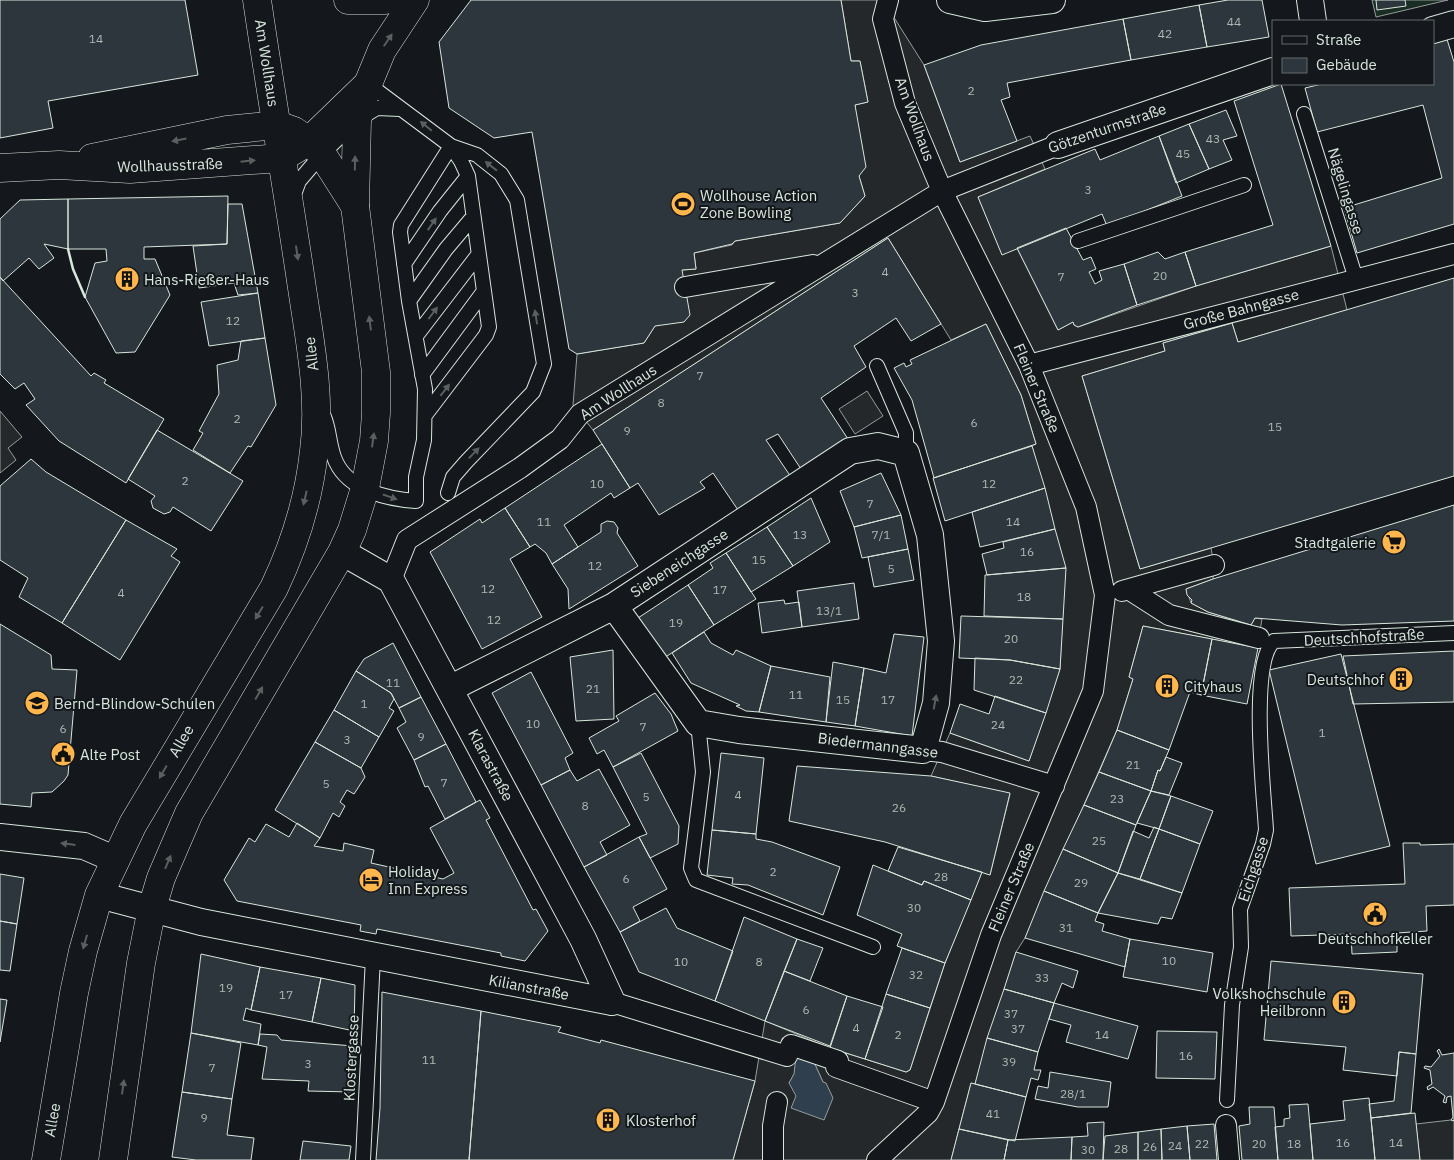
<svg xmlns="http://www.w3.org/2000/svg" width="1454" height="1160" font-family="'IBM Plex Sans',sans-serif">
<rect width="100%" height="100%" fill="#14181c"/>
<path fill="#1a2d24" stroke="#939e99" d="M1372,0h76l-72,17z"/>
<path fill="#24282b" stroke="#939e99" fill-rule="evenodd" d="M841,0h42l41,65 36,97 70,-26 15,33 -67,28 24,57 15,-6 41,82 15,-8 1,3 4,2 118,-41 135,-40 16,64 -109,32 -6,-19 -69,20 2,8 -83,25 58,193 71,-21 3,17 -1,14 -27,10 5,14 17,9 43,13 4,-7 7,1 -2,12 -2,17 -115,-22 -14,51 4,2 -16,51 -92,208 -9,14 -41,132 -4,-1 -20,77h-218l22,-79 10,-60 65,27 76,24 4,-2 35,-107 37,-91 8,3 20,-81 -79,-18 19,-43 79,28 31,-92 5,-101 -33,-122 4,-2 -15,-49 -35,-71 -35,16 -63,-102 -295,192 -20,-25 4,-51 67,-11 11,-17 27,-56 14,-1 -2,-16 38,-8 3,-4 105,-18 25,-27 -6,-20 -4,-71 13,-3 -8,-41h-9zM813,1060l10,22 -34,1 5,-9z
M867,391l16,25 -28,18 -16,-25z
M0,411l22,26 -14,11 8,12 -16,13z
M1451,1120h3v40h-34l-4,-36z"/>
<path fill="#2f3f4d" stroke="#939e99" d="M796,1056l17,4 10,22 3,1 7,15 -9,22 -33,-12 5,-12 -7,-13 5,-9z"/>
<path fill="#2c363c" stroke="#d8e6dc" d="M0,0h185l13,75 -150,26 5,27 -53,10z
M471,0h370l10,61h9l8,41 -13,3 11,62 -7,9 6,20 -25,27 -105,18 -3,3 -38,9 2,16 -14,1 8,45 -6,7 -29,4 -11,17 -67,11 -8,-5 -37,-217 -38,6 -45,-30 -10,-66z
M1228,0h34l7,37 -62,10 -8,-42z
M1376,0h29l1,6 -29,4z
M1199,5l8,42 -76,13 -8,-41z
M1123,19l8,41 -124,23 3,14 -9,3 16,41 -57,21 -36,-97 57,-20z
M1446,36l8,26v162l-97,29 -13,-45 98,-30 -19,-73 -106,27 -12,-44 17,-4h111v-44z
M1281,84l50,162 -135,40 -11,-34 88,-27 -39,-124z
M1226,110l11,26 -14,4 9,20 -23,9 -20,-45z
M1189,124l20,45 -33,14 -17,-47z
M1159,136l23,60 -75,30 -5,-12 -100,41 -24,-58 117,-48 5,11z
M228,196l-1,48 -83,3v12h11l15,36 -35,57 -19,1 -31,-56 10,-34 12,-2 -1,-12h-38v-50z
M68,199v50l-24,-5 10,14 -15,11 -10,-11 -26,23 -3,-4v-58l20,-19z
M228,204h14l16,89 -20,2 -4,-12 -35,5 -6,-42 34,-2z
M1066,228l17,32 8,-3 5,12 -7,3 6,12 7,-4 -3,-9 25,-7 13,41 -59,22 -4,-2 -1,-3 -15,8 -41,-82z
M888,238l53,86 -30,17 -15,-23 -42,28 12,21 -45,31 27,41 -47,30 -23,-35 -12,6 25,37 -53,33 -25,-37 -13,9 5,6 -46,27 -21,-32 -8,5 -37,-58z
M1158,252l7,7 20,-7 11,34 -59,19 -13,-41z
M0,277l91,99 3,-3 12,7 -2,3 60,36 -38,64 -67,-42 -33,-36 9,-6 -11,-16 -9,6 -15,-15z
M1454,278v198l-314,93 -58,-193 83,-25 -2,-8 69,-20 6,19z
M258,293l7,45 -56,8 -8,-44z
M986,324l35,71 15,49 -102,34 -22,-78 -18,-32 10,-5 2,4 6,-3 -2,-4z
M265,338l11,67 -25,42 -3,-1 -18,27 -37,-23 10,-17 -4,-2 20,-37 -2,-29 21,-5 3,-19z
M157,430l86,51 -32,50 -38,-24 -3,5 -6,2 -11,-6 -2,-7 4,-5 -27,-17z
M602,444l28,44 -16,10 -3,-5 -47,32 14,22 -26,17 -6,-11 -11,-9 -5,3 -25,-39z
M1032,446l13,42 -100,33 -12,-43z
M31,459l15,13 80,48 -64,103 -43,-26 9,-19 -28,-18v-74z
M881,473l20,42 -47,12 -14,-36z
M1045,488l10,41 -75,18 -8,-35z
M811,498l19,44 -37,24 -26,-39z
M1454,505v116l-112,4 -87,-7 -4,7 -43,-13 -17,-9 1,-3 -5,-5 -1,-6 27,-10z
M505,508l25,39 -20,12 32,58 -60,32 -52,-97 50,-33 2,4z
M901,515l7,34 -46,9 -8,-31z
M126,520l51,29 -6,7 9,6 -60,98 -58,-37z
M607,521l7,1 4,6 -1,5 21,33 -69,43 -1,-20 -16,-25 49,-32v-8z
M767,527l26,39 -42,26 -25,-39z
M1055,529l11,39 -79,7 -5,-21 22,-6 -1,-6z
M908,549l6,31 -40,7 -6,-30z
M726,553l30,46 -42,26 -26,-40 25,-17 -3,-5z
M1066,568l-3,51 -79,-3 1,-41z
M854,583l5,36 -57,8 -5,-36z
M688,585l26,40 -50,33 -26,-40z
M784,600l1,4 14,-2 3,25 -40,6 -4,-30z
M961,616l102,3 -3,50 -50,-9 -51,-2z
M0,624l51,31 1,14 25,1 -9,105 -4,6 -12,11 -20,1 -1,14 -31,-3z
M1143,626l69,13 -11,56 -11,-3 -21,58 -52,-20 16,-51 -4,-2z
M704,632l7,11 22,12 3,-5 35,16 -12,46 -13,-1 -10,-5 4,-1 -49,-22 -19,-30z
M894,634l30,3 -12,99 -57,-10 9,-58 22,5z
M1212,639l46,9 -11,56 -46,-9z
M393,643l28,54 -22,11 -8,-15 -35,-22 8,-12z
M613,650l1,69 -38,2 -6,-64z
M1454,651v51l-101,2 -10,-48z
M1341,654l49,192 -74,18 -47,-194z
M975,658l35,2 50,9 -14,44 -72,-23z
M833,662l31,6 -9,58 -29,-4z
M771,666l59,11 -4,45 -67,-10z
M356,671l35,22 3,6 -5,9 5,3 -15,26 -45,-27z
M531,672l42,81 -8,5 5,12 -29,15 -49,-92z
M655,693l16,21 7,17 -65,36 -9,-17 -7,4 -8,-16 30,-17 -3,-5z
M995,696l51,17 -17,48 -79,-28 10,-29 29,10z
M421,697l25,47 -32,16 -17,-32 9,-6 -7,-14z
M334,710l45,27 -18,31 -46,-26z
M1117,730l52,20 -9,21 -2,-1 -7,21 -52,-19z
M315,742l46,26 4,9 -11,17 -7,-4 -7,12 5,4 -6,11 -6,-4 -13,25 -45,-28z
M446,744l30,58 -31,17 -17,-33 -3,1 -11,-27z
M641,753l38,73 -1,18 -28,14 -11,-21 8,-3 -34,-67z
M721,753l43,5 -8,76 -44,-4z
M1166,757l16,6 -13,32 -18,-4 7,-21 2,1z
M797,766l134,10 79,17 -20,82 -105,-33 -96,-21z
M599,769l31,56 -30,17 7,13 -23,12 -43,-82 29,-15 7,11z
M1099,772l52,19 -15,34 -52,-20z
M1151,791l20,5 -12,33 -22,-6z
M1171,796l42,15 -13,33 -41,-15z
M480,800l10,18 -4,2 47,90 3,-1 12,22 -23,30 -24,-5v-3l-124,-24 -1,5 -16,-3 1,-6 -124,-24 -13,-21 25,-42 6,4 11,-18 23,13 8,-14 23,15 -6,8 29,5 1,-8 30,7 -3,13 72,16 11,-6 -24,-45z
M1084,805l52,20 -18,48 -55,-24z
M1154,827l5,2 -19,50 -22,-6 15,-42 16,7z
M1159,829l41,15 -18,49 -42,-14z
M712,830l44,4v5l16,3 68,25 -17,48 -75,-30 -16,-1 1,-6 -26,-3z
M639,837l28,52 -34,18 7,14 -20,11 -36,-65z
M1403,843h17v2l34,-1v61l-28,1 1,25 -30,2v19l-45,2 -1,-20 -60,2 -2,-48 116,-4z
M898,847l84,25 -11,28 -47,-19 -2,4 -34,-14z
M1063,849l55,24 -20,40 -54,-22z
M873,865l49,20 2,-4 47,19 -26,63 -48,-17 5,-12 -45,-19z
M1118,873l64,20 -10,26 -11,-2 -3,7 -60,-11z
M0,874l24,4 -7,46 -17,-3z
M1044,891l54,22 -3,8 9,3 -2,7 28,8 -5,28 -100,-29z
M666,908l11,20 56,23 -18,50 -76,-29 -19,-40z
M744,917l53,22 -32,82 -50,-20z
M0,921l17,3 -7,47 -10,-1z
M797,939l26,9 -13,33 -26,-10z
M1130,939l83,14 -6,39 -84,-15z
M902,948l43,15 -15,45 -44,-14z
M1016,952l62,19 -5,17 -11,-5 -8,20 -50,-14z
M201,954l59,13 -9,43 -5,-2 -3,12 18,4 -3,21 -67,-12z
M1271,961l152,13 -7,80 -17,-2 -2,24 -54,-6 3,-23 -82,-7z
M260,967l61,11 -9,44 -61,-12z
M784,971l63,25 -17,50 -65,-25z
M321,978l34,7 -1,46 -42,-9z
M1004,989l50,14 -16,49 -51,-14z
M382,992l99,19 -12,149h-93l4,-52z
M886,994l44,14 -20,62 -4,2 -41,-13z
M847,996l36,11 -18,52 -35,-11z
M0,999l7,1 -7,42z
M1054,1003l84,23 -10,33 -62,-17 5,-17 -22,-6z
M481,1011l80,16 -3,5 42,11 1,-3 154,41 -22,79h-264z
M1157,1031l60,1 -2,47 -59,-1z
M191,1033l50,10 -9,56 -50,-7z
M260,1034l17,1 4,5 72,6 -1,46 -44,-1 1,-10 -47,-2 5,-32 -9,-2z
M987,1038l51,14 -4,18h7l-3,10 -7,-2 -5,19 -51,-13z
M1439,1049l3,6 12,-2v67l-1,1 -2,-1 2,-3 -2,-21 -4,1 -1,6 -3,-1 2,-6 -12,-9 -5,3 -1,-3 5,-3 -2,-14 -6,-2 1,-2 6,1 9,-11 -3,-5z
M1399,1052l17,2 -5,59 -40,5 -2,-14 25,-3z
M1050,1072l61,10 -3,25h-30l-43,-8 3,-13 10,2z
M971,1083l55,14 -11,44 -56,-12z
M182,1092l50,7 -5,36 27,3 -3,22h-55l-24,-3z
M1369,1098l6,62h-62l-3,-36 35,-4 -2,-19z
M1308,1104l5,56h-35l-3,-33 9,-1v-7l6,-1 -1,-13z
M1249,1107h25l4,53h-36l-3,-34 11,-2z
M1415,1113l5,47h-45l-4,-42z
M1104,1122l-1,38h-32l1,-23 16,-1 -1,-13z
M1214,1124l3,36h-27l-3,-34z
M1187,1126l3,34h-28l-1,-31z
M959,1129l49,11 -4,20h-53z
M1161,1129l1,31h-24v-28z
M1138,1132v28h-35l2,-24z
M1072,1137l-1,23h-67l4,-20z
M303,1141l48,5 -2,14h-49z"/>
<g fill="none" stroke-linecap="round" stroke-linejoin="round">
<defs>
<path id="service" d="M368,84l83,62 10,15 7,15 21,151 -3,8 -60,79
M1304,114l52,165
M293,197l6,-16 23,-27 35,-34 20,-12 23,1
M1078,241l166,-56
M404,264l36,-53 28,-35
M409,301l37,-52 27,-32
M416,336l62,-81
M877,366l29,67v20
M422,375l62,-84
M324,417c6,14 5,31 12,45 13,28 51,37 80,39v-24l8,-37 1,-51 -16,-88 -9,-69 1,-7 50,-79
M448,493l5,-16 13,-15 67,-70 11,-28 -27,-164 -16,-26 -24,-19 -26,-9
M698,723l5,49 -12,96 5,12 177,67
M1227,1100l5,-95 9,-58 -1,-38 23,-65 3,-14c-2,-36 -17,-168 8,-189l180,-8
M363,1160l10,-203"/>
<path id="pedestrian" d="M685,287l128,-22
M1029,365l425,-111
M391,580l16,-40 113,-72 40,-29 20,-25 362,-223 116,-46
M1130,590l39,25 90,23
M1122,591l92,-26
M923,750l19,2 112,34
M612,1002l175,54 4,-11 47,16 -2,6 98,35
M1226,1125l3,35
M773,1160v-34l4,-24
M877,1160l51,-47 6,-11 57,-167 102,-244 12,-96 -19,-88 -57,-142 -87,-174 -37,-88 -22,-84 5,-19"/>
<path id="minor" d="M950,0l35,8 67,-8
M1310,0l3,21
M1433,30l21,-6
M1058,145l215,-74
M342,552l49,28 192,359 29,63
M451,688l163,-82 236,-155 28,-5 28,7 24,82 11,106 -5,62 -13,47 -184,-20 -41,-7 -84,-117
M0,837l84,9 30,13
M99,895l102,27 411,80"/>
<path id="tertiary" d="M92,158l135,-28 50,-5 17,6 15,10 13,13 33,52
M0,168l59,-3 71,4 151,-11 28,-17 59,-57"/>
<path id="primary" d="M348,0h37
M46,1160l28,-167 9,-42 16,-56 34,-71 141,-236c20,-42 35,-91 40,-137 7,-54 -4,-109 -12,-163 -14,-96 -31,-192 -45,-288
M113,1160l28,-197 11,-55 9,-30 28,-65 153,-261 10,-22 13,-42 9,-47 2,-28v-41l-21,-166 2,-86 11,-36 14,-34 33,-50"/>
</defs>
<use href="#service" stroke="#d8e6dc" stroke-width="16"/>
<use href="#pedestrian" stroke="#d8e6dc" stroke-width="22"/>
<use href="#minor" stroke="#d8e6dc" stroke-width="28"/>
<use href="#tertiary" stroke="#d8e6dc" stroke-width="29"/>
<use href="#primary" stroke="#d8e6dc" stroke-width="29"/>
<use href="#service" stroke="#14181c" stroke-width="14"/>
<use href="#pedestrian" stroke="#14181c" stroke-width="20"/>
<use href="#minor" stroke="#14181c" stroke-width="26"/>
<use href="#tertiary" stroke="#14181c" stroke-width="28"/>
<use href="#primary" stroke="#14181c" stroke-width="28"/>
<path stroke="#d8e6dc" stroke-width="2.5" d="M68,249l5,20 12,28"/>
</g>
<defs><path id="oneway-solid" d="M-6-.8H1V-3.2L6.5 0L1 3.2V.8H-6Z" transform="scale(1.25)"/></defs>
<g fill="#59605f">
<use href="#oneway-solid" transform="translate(388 40) rotate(-56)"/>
<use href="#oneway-solid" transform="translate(426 126) rotate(-141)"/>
<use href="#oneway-solid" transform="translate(179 140) rotate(169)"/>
<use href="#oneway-solid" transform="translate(248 161) rotate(-6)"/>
<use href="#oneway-solid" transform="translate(355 163) rotate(-89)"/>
<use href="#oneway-solid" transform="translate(491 166) rotate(-142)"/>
<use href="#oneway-solid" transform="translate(432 224) rotate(-55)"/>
<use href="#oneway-solid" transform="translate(297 253) rotate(82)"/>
<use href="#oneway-solid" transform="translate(433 313) rotate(-53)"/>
<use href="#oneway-solid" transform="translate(536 317) rotate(-99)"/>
<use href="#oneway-solid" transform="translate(370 323) rotate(-97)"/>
<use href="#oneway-solid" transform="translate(445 390) rotate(-52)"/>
<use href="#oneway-solid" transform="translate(373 440) rotate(-82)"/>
<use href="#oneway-solid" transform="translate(474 453) rotate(-46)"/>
<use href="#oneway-solid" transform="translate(390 497) rotate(19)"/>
<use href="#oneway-solid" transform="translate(305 498) rotate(103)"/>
<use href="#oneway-solid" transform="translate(259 613) rotate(121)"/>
<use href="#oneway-solid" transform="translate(259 693) rotate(-60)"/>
<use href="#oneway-solid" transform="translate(935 702) rotate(-80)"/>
<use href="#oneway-solid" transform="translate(163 772) rotate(120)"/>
<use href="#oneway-solid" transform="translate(68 844) rotate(-173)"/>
<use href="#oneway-solid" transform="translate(168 862) rotate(-67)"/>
<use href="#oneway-solid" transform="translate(85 942) rotate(106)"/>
<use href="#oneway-solid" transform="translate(123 1087) rotate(-82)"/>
</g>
<defs>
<symbol id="stadium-disc" viewBox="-11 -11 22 22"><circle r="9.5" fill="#ffb74d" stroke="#14181c"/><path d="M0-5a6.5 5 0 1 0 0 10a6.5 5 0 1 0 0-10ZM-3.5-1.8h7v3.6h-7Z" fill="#111"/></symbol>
<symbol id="building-disc" viewBox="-11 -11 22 22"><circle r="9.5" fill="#ffb74d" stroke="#14181c"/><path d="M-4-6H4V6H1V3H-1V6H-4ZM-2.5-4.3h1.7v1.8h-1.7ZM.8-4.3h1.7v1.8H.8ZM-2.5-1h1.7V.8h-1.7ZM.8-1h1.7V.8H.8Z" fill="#111"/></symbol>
<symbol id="supermarket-disc" viewBox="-11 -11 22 22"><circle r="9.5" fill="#ffb74d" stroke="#14181c"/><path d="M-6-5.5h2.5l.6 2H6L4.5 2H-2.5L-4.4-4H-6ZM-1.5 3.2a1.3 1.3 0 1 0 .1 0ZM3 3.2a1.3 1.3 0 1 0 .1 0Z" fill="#111"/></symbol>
<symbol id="university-disc" viewBox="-11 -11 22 22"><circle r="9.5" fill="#ffb74d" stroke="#14181c"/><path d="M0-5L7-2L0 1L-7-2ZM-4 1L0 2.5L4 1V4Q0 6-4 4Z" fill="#111"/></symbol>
<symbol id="civic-disc" viewBox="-11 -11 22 22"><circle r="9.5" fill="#ffb74d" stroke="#14181c"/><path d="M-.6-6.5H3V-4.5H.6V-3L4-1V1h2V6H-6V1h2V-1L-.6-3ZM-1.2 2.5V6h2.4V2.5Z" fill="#111"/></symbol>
<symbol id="hotel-disc" viewBox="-11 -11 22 22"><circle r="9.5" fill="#ffb74d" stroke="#14181c"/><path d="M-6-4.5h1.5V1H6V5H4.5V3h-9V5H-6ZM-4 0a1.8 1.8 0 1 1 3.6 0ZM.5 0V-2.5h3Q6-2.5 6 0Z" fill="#111"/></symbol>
</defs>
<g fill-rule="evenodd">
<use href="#stadium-disc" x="669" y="190" width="28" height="28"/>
<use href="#building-disc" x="113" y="265" width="28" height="28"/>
<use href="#supermarket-disc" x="1380" y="528" width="28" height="28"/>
<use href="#building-disc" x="1387" y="665" width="28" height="28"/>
<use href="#building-disc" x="1153" y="672" width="28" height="28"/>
<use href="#university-disc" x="23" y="689" width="28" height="28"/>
<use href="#civic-disc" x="49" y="740" width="28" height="28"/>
<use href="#hotel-disc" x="357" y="866" width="28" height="28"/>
<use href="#civic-disc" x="1361" y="900" width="28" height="28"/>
<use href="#building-disc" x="1330" y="988" width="28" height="28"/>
<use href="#building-disc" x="594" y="1106" width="28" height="28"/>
</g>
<g text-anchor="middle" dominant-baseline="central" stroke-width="4" stroke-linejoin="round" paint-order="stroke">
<g font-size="12" fill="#adbab4">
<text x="1234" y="21">44</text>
<text x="1165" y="33">42</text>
<text x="96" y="38">14</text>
<text x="971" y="90">2</text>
<text x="1213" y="138">43</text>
<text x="1183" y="153">45</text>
<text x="1088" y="189">3</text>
<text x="885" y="271">4</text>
<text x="1160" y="275">20</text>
<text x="1061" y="276">7</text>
<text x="855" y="292">3</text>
<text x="233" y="320">12</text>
<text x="700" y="375">7</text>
<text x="661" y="402">8</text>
<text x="237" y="418">2</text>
<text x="974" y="422">6</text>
<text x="1275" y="426">15</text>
<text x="627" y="430">9</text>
<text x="185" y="480">2</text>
<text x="597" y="483">10</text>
<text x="989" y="483">12</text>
<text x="870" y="503">7</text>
<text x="544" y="521">11</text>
<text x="1013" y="521">14</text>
<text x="800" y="534">13</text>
<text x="881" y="534">7/1</text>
<text x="1027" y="551">16</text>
<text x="759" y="559">15</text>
<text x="595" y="565">12</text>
<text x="891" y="568">5</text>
<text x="488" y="588">12</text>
<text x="720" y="589">17</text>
<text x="121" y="592">4</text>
<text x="1024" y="596">18</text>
<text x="829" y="610">13/1</text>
<text x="494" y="619">12</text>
<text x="676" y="622">19</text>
<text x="1011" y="638">20</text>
<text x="1016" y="679">22</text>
<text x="393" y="682">11</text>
<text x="593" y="688">21</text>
<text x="796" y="694">11</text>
<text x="843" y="699">15</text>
<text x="888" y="699">17</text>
<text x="364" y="703">1</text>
<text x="533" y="723">10</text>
<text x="998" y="724">24</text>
<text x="643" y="726">7</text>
<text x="63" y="728">6</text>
<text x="1322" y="732">1</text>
<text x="421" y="736">9</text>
<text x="347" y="739">3</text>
<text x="1133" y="764">21</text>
<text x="444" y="782">7</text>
<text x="326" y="783">5</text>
<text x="738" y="794">4</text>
<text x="646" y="796">5</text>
<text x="1117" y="798">23</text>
<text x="585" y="805">8</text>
<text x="899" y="807">26</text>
<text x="1099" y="840">25</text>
<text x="773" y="871">2</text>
<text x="941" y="876">28</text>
<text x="626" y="878">6</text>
<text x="1081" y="882">29</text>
<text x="914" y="907">30</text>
<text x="1066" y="927">31</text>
<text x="1169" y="960">10</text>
<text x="681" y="961">10</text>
<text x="759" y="961">8</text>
<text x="916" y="974">32</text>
<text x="1042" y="977">33</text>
<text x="226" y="987">19</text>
<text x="286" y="994">17</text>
<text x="806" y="1009">6</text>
<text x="1011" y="1013">37</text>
<text x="856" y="1027">4</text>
<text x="1018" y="1028">37</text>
<text x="898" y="1034">2</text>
<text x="1102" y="1034">14</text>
<text x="1186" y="1055">16</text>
<text x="429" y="1059">11</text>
<text x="1009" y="1061">39</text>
<text x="308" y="1063">3</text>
<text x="212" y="1067">7</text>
<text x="1073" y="1093">28/1</text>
<text x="993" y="1113">41</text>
<text x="204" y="1117">9</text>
<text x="1343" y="1142">16</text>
<text x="1396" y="1142">14</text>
<text x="1202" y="1143">22</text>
<text x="1259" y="1143">20</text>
<text x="1294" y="1143">18</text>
<text x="1175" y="1145">24</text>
<text x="1150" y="1146">26</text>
<text x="1121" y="1148">28</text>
<text x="1088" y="1149">30</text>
</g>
<g font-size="15" fill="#d8e6dc" stroke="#14181c">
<text transform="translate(267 63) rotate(81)">Am Wollhaus</text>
<text transform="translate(915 119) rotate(70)">Am Wollhaus</text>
<text transform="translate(1107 128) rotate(-19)">Götzenturmstraße</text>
<text transform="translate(170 165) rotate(-2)">Wollhausstraße</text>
<text transform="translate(1346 191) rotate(73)">Nägelingasse</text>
<text transform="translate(1241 309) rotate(-15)">Große Bahngasse</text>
<text transform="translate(311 354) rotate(-97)">Allee</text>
<text transform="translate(1037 388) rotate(67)">Fleiner Straße</text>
<text transform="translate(618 392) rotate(-33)">Am Wollhaus</text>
<text transform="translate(679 563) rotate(-33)">Siebeneichgasse</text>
<text transform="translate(1364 637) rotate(-3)">Deutschhofstraße</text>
<text transform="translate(181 741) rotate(-60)">Allee</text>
<text transform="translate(878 745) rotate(7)">Biedermanngasse</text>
<text transform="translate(491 765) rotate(62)">Klarastraße</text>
<text transform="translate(1253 869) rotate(-72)">Eichgasse</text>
<text transform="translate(1011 887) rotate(-67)">Fleiner Straße</text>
<text transform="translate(529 987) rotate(11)">Kilianstraße</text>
<text transform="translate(351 1058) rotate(-87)">Klostergasse</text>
<text transform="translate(52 1120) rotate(-80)">Allee</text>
</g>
<g font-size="15" fill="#d8e6dc" stroke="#14181c" text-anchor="start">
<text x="700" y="195">Wollhouse Action<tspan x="700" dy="17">Zone Bowling</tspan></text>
<text x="144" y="279">Hans-Rießer-Haus</text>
<text x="1376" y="542" text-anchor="end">Stadtgalerie</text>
<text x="1384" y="679" text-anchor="end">Deutschhof</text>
<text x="1184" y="686">Cityhaus</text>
<text x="54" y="703">Bernd-Blindow-Schulen</text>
<text x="80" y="754">Alte Post</text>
<text x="388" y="871">Holiday<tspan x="388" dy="17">Inn Express</tspan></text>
<text x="1375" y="938" text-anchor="middle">Deutschhofkeller</text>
<text x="1326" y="993" text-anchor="end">Volkshochschule<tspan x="1326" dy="17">Heilbronn</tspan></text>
<text x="626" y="1120">Klosterhof</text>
</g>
</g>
<rect x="1272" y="20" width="162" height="65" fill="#14181c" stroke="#626a69"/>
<rect x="1282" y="36" width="25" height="8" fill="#14181c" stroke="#626a69"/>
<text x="1316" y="45" font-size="15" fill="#d8e6dc">Straße</text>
<rect x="1282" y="58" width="25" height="15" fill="#2c363c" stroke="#626a69"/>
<text x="1316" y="70" font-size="15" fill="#d8e6dc">Gebäude</text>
</svg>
